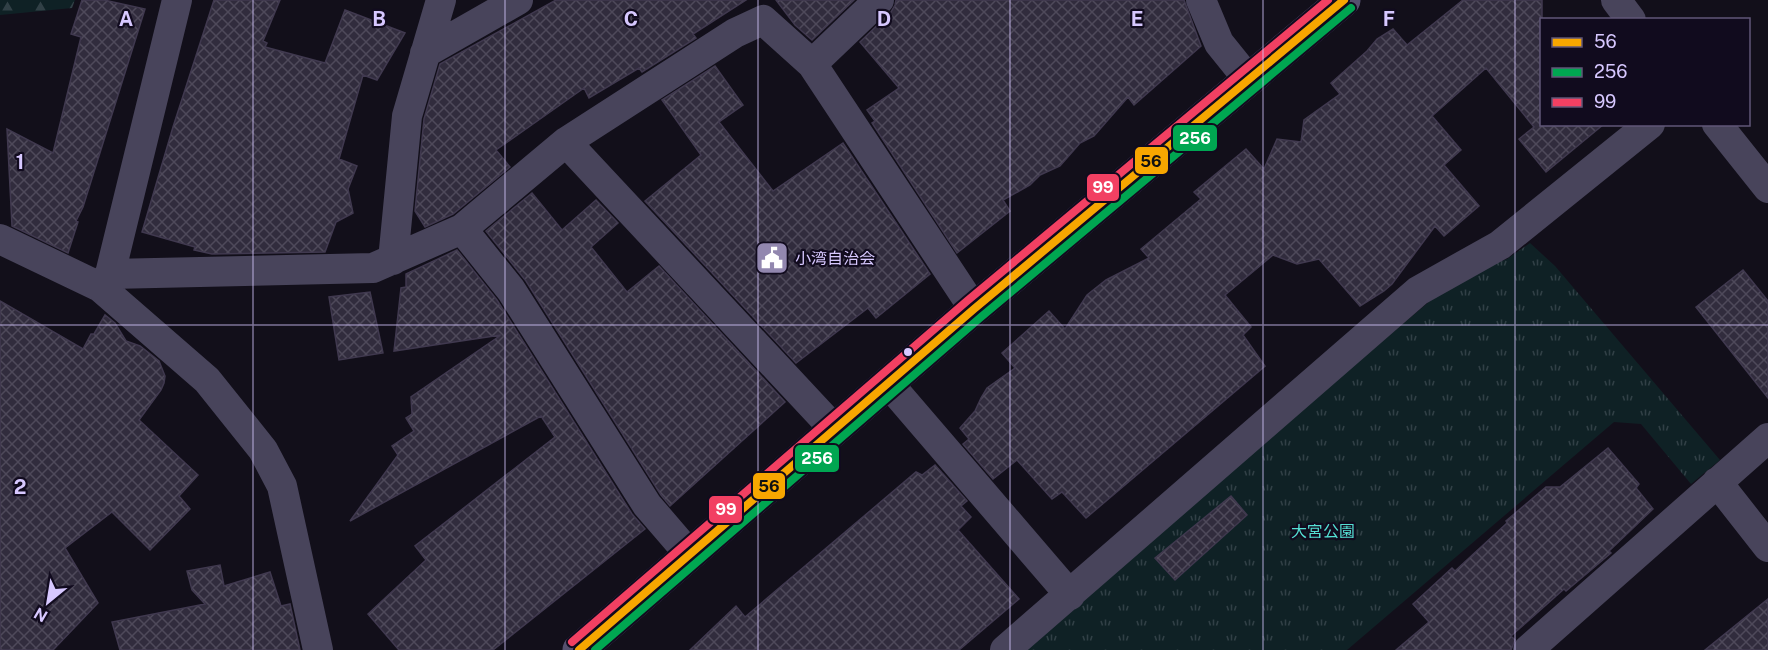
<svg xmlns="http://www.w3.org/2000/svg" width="1768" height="650" font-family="'Public Sans','Noto Sans JP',sans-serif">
<defs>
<pattern id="grass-tufts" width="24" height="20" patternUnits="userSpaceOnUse" patternTransform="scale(1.5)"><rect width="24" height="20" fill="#0f2125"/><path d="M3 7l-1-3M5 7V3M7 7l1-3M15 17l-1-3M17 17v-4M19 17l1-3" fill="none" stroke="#314046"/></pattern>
<pattern id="forest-firs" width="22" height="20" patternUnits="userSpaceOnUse" patternTransform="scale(1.5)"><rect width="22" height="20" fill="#0f2125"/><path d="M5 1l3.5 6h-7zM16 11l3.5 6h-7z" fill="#314046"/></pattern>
<pattern id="building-cross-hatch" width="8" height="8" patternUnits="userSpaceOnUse" patternTransform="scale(1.5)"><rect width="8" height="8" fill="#312c3d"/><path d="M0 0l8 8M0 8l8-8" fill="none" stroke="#4e495a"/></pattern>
</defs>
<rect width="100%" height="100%" fill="#120f1a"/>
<path fill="url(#grass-tufts)" d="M1530,243l25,23 165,194 -29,24 -50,-60 -27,-2 -267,228h-329l439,-372 50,-19z"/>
<path fill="url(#forest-firs)" d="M0,0h75l-3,8 -72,7z"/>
<path fill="url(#building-cross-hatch)" stroke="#40394f" stroke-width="1.5" d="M82,0h22l41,9 -62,198 -7,14 2,1 -10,31 -56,-27 -5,-97 46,24 28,-116 -10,-3z
M214,0h66l-17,41 4,2 -2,4 60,16 20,-53 60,23 -28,47 -14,-5 -24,84 18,7 -9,23 5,24 -17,9 -11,30 -113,2 -18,-4 1,-3 -53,-15 31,-105z
M556,0h190l-53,34 3,4 -54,34 -3,-4 -50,30 -5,-10 -88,62 14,17 -57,47 -28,13 -10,-16 9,-92 16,-55z
M776,0h78l-42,40 -17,-15z
M896,0h288l17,46 -67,59 -6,-8 -34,39 -14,7 -20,23 -20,9 -10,10 -27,15 7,11 -53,42 -85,-130 3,-2 -8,-11 32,-22 -39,-46 31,-30 4,-7z
M1463,0h79v124h62l-58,48 -27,-33 15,-12 -48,-59 -54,48 29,34 -17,15 35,41 -35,30 -9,-10 -43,58 -8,7 -24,15 -41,-47 -22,5 -24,-9 -48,40 26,32 -8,8 22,31 -179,152 -24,-26 -10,7 -35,-39 -24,19 -30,-35 6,-5 -9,-11 15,-17 6,-13 6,-10 28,-20 -13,-15 47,-42 16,18 22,-34 19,-15 43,-22 -8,-9 60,-50 -7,-7 52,-43 18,20 13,-30 24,3 3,-22 36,-26 -9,-11 36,-32 10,-12 16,-10 14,16z
M715,66l28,39 -24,17 54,69 70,-48 87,131 -54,44 -8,-10 -72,55 -151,-162 56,-46 -39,-55z
M532,193l30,37 34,-30 22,23 -27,24 36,45 32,-26 126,136 -115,104 -9,-11 -135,-214 -40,-50z
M457,250l40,50 135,214 13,15 -152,121h-94l-31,-36 58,-54 -11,-14 140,-109 -14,-21 -191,105 48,-66 -6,-9 22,-15 -8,-13 6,-4 -1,-17 90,-62 -107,16 7,-63 5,-1v-13z
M1743,270l25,31v97l-72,-91z
M370,292l13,61 -44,7 -10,-63z
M0,301l83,48 8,-15h3l11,-19 10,8 11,18 14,5 19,15 6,15 -1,7 -3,7 -22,30 59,55 -19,21 11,13 -40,41 -38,-38 -47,36 33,55 -45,47h-53z
M1608,448l31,36 -3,4 17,21 -44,42 2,2 -45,38 -2,-2 -53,47 4,4 -4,10h-115l33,-28 -16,-18 39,-36 3,3 52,-48 -1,-2 40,-34h14z
M935,465l32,36 -6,5 10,11 -13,13 61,69 -60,51h-269l46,-44 9,11 171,-145 6,3z
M1231,496l16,19 -72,65 -20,-22z
M220,565l4,21 46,-14 11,34 9,-2 10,46h-180l-8,-28 93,-18 -13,-14 -5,-19z
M1768,599v51h-63z"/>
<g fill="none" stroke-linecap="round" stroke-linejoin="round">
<path stroke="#48445b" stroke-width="30" d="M1201,0l18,43 29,36
M1616,0l15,20
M425,53l93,-53
M812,64l67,-64
M1717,124l51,64
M566,142l269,288
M462,229l49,61 136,215 43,50
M0,239l100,48 107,93 56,70 19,36 36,164
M393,260l14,-144 34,-116
M110,274l67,-274
M100,287l10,-13 263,-6 89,-39 104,-87 169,-109 28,-13 49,44 162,245
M888,383l182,212
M1717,482l51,65
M1005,650l413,-359 82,-46 150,-121
M1528,650l240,-212"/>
<path stroke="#56506e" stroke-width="33" d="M579,650l395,-341 370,-309"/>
<defs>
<path id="bus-1" d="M579,650l395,-341 370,-309"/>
<path id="bus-2" d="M595,650l386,-333 370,-309"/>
<path id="bus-3" d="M572,642l395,-341 361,-301"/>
</defs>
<use href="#bus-1" stroke="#110b1e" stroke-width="12"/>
<use href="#bus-2" stroke="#110b1e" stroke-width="12"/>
<use href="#bus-3" stroke="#110b1e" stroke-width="12"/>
<use href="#bus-1" stroke="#f7a600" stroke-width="8"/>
<use href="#bus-2" stroke="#00a651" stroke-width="8"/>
<use href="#bus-3" stroke="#f24062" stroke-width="8"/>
</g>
<path fill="none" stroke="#d7c8ff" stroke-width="1.5" stroke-opacity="0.55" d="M253,0v650M505,0v650M758,0v650M1010,0v650M1263,0v650M1515,0v650M0,325h1768"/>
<defs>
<symbol id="civic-square" viewBox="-11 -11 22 22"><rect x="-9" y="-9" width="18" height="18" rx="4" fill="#9287af" stroke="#110b1e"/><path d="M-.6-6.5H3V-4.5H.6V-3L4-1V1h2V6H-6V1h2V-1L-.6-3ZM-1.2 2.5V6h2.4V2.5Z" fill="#fff"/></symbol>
</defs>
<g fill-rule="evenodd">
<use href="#civic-square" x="753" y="239" width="38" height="38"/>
</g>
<circle fill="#d7c8ff" stroke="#110b1e" stroke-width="2" cx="908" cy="352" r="5"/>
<g text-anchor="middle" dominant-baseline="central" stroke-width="4.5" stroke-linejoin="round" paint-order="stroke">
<g font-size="16" fill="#d7c8ff" stroke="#110b1e" text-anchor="start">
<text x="795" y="258">小湾自治会</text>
</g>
<g font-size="16" fill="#54dfd3" stroke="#110b1e">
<text x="1323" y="531">大宮公園</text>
</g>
</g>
<g font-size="20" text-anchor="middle" font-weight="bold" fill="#d7c8ff" stroke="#110b1e" stroke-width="4.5" stroke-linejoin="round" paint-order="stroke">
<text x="126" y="26">A</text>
<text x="379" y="26">B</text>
<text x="631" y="26">C</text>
<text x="884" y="26">D</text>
<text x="1137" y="26">E</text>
<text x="1389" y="26">F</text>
<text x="20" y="169">1</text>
<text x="20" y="494">2</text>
</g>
<g stroke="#110b1e" stroke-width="2">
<rect x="1172" y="124" width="46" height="28" rx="6" fill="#00a651"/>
<rect x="1134" y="146" width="35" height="29" rx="6" fill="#f7a600"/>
<rect x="1086" y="173" width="34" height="29" rx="6" fill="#f24062"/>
<rect x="794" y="444" width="46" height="29" rx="6" fill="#00a651"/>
<rect x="752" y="472" width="34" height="28" rx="6" fill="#f7a600"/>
<rect x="708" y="495" width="35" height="29" rx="6" fill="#f24062"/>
</g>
<g font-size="16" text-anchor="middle" font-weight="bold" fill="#fff">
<text x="1195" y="144">256</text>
<text x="1103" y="193">99</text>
<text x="817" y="464">256</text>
<text x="726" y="515">99</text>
</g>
<g font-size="16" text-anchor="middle" font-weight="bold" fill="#111">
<text x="1151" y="167">56</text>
<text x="769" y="492">56</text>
</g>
<rect x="1540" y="18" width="210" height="108" fill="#110b1e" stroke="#605778" stroke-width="1.5"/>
<rect x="1552" y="38" width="30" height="9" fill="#f7a600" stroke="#605778" stroke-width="1.5"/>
<text x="1594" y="48" font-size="18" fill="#d7c8ff">56</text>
<rect x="1552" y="68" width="30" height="9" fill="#00a651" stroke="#605778" stroke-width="1.5"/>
<text x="1594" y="78" font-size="18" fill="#d7c8ff">256</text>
<rect x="1552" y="98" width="30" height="9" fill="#f24062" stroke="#605778" stroke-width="1.5"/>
<text x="1594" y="108" font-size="18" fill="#d7c8ff">99</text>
<g transform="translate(48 602) rotate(210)" stroke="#110b1e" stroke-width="4.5" paint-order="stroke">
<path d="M0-4.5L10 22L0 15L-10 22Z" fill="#d7c8ff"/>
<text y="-9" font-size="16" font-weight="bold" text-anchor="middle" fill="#d7c8ff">N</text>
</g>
</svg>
